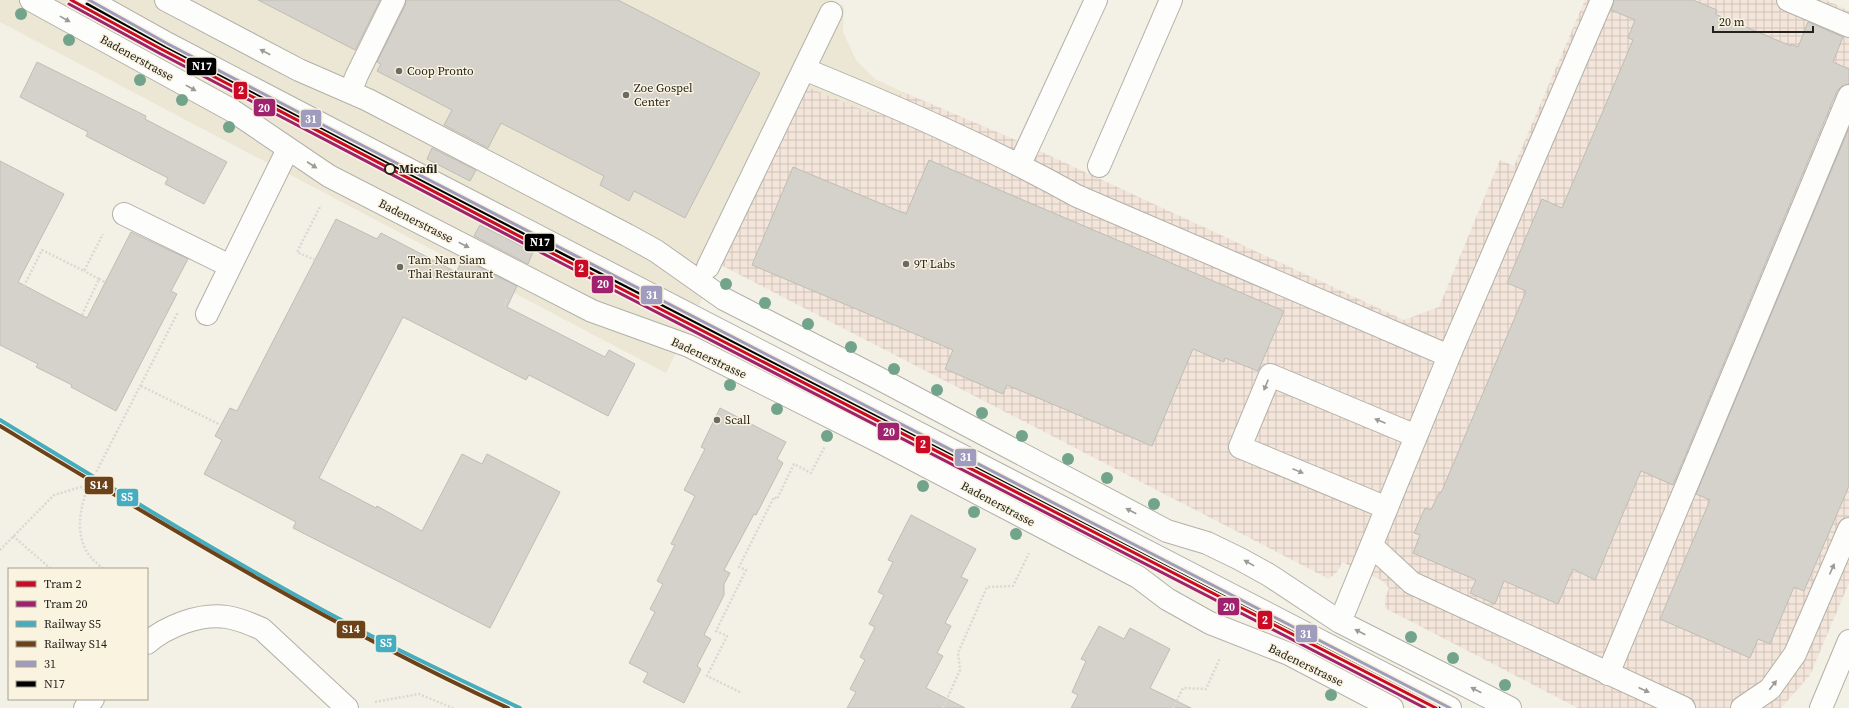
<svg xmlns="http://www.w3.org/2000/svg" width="1849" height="708" font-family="'Source Serif 4',serif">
<defs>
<pattern id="industrial-grid" width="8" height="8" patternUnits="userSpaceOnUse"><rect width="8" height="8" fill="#f3e5da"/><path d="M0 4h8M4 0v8" fill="none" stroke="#d0c4ba"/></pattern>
</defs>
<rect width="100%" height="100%" fill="#f3f0e6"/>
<path fill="#ece6d4" d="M0,0h832l12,6 -1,26 13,28 19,19 28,13 -28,23 -156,149 -53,109 -666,-351z"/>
<path fill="url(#industrial-grid)" d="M1585,0h241l23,11v572l-39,92 -29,33h-203l-193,-100v-10l4,-10 -8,-8 -39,-18 -4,9 -9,8 -610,-315 86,-178 70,29 28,-23 115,49 386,179 35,-13 61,-147 14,6z"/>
<path fill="#d4d2ca" stroke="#c0bdb6" d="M258,0h122l-25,50z
M406,0h212l142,73 -75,145 -51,-27 -5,10 -29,-16 4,-9 -103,-53 -13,25 -44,-23 8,-15 -75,-39 4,-7 -4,-2 28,-56z
M1614,0h79l24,10 -2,4 76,32v-2l7,3 10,-25 35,15 -10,25 16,7v15l-7,2 -5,5 -164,394 -32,-14 -46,109 -22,-11 -15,35 -54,-23 -9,23 -25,-11 6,-13 -63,-27 7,-18 -6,-2 11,-25 6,2 8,-17h2l85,-202 -19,-8 35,-84 20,9 71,-168 -5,-2 7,-18 -24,-10z
M37,62l109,54 -1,3 82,43 -23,42 -39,-20 3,-6 -82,-42 2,-4 -68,-35z
M1849,128v358l-45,105 -10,-4 -24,57 -12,-5 -8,19 -90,-39 50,-119 -14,-6z
M432,148l44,22 -6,11 -43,-22z
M929,160l355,151 -26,60 -33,-13 -1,4 -31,-13 -41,97 -145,-61 -4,9 -58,-25 8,-19 -201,-85 41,-98 113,47z
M0,161l64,33 -46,88 34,18 35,18 44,-86 57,27 -17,32 6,3 -61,117 -45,-24 1,-2 -36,-18 2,-3 -38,-19z
M336,219l41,20 4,-6 75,39 7,-13 54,27 -10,21 98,50 4,-7 26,14 -27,52 -79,-41 -3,5 -123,-63 -84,161 57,30 1,-2 45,25 40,-77 20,10 5,-10 73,38 -70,136 -197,-100 3,-6 -92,-48 18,-34 -7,-4 15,-28 7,3z
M480,225l53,27 -5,12 -54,-28z
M720,408l66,34 -9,17 6,4 -27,52 -2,-1 -30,56 6,3 -6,11v11l-20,40 7,4 -14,27 4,3 -17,34 -41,-21 5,-9 -19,-10 26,-51 -5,-3 13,-25 -6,-3 18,-36 -4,-1 24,-48 -11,-6 21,-41 -4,-2z
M911,515l65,34 -15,28 7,3 -23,43 6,3 -14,27 6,3 -17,32 39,20h-118l9,-16 -6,-3 15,-29 -5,-3 15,-30 -6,-3 15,-29 -6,-3 15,-30 -5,-2z
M1099,626l25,13 6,-11 40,21 -20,39 41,20h-120l7,-13 -6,-3 14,-31 -5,-2z"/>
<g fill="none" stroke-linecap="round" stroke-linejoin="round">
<defs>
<path id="minor" d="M31,0l202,111 96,65 263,135 97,35 193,97 256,134 29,22 43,24 79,31 103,54
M89,0l79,44 180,94 1102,570
M166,0l133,70 69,30 259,135 29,16 68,48 156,80 287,152 40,12 33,16 29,16 71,47 170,86
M1788,0l61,26
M804,69c93,38 185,78 273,127l372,160
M350,92l7,-17 37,-75
M1020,164l76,-164
M1099,166l72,-166
M124,214l106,52
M708,267l123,-254
M207,314l81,-165
M1387,508l-147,-61 30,-72 146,61
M1372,546l40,37 272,125
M1340,622l109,-266 153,-356
M147,643c20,-17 53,-30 80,-26 12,2 24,7 35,12l85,79
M1608,674l241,-578
M85,708l8,-9
M1742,708l28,-19 25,-35 54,-125
M1821,708l28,-67"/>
</defs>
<use href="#minor" stroke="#b3b0a8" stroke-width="24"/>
<path stroke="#dad8d5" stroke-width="2.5" stroke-dasharray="2 2" stroke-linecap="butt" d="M315,260l-18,-8 24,-47
M99,279l6,3
M24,286l18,-36 42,21 19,-37
M504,305l3,-7
M82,315l17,-36 -15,-8
M141,386l80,39
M13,536l38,33
M0,550l54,-55 27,-8 5,5
M103,569c-5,-5 -14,-12 -17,-19 -10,-19 -6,-39 0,-58l92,-180
M740,692l-33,-16 20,-40 -11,-5 30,-61 -7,-3 35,-70 3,2 17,-35 17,9 14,-27
M375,702l44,-8 34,14
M943,708l17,-38 -2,-17 29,-66 26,-1 16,-33
M1173,708l10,-20 23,1 14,-31"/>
<use href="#minor" stroke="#fdfdfb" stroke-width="22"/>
<defs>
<path id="bus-1" d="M89,0l79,44 180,94 1102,570"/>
<path id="bus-2" d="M87,4l79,44 180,94 1093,566"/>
</defs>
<use href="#bus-1" stroke="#f9f3e0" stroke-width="6"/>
<use href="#bus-2" stroke="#f9f3e0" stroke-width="6"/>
<use href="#bus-1" stroke="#9f9cbd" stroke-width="3"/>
<use href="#bus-2" stroke="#000" stroke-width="3"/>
<defs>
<path id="rail-1" d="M0,420c127,77 254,156 387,224 44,22 88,43 133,64"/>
<path id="rail-2" d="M0,426c166,100 332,201 508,282"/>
</defs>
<use href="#rail-1" stroke="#f9f3e0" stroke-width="7"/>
<use href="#rail-2" stroke="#f9f3e0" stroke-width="7"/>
<use href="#rail-1" stroke="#46adc1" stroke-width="4"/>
<use href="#rail-2" stroke="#6c421b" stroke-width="4"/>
<defs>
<path id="tram-1" d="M71,0l90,49 406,212 869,447"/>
<path id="tram-2" d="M69,4l90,49 406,212 860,443"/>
</defs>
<use href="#tram-1" stroke="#f9f3e0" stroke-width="6"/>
<use href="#tram-2" stroke="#f9f3e0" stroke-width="6"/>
<use href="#tram-1" stroke="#cb0a25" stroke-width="3"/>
<use href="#tram-2" stroke="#a0216e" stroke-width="3"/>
</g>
<g fill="#72a48c">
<circle cx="21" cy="14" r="6"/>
<circle cx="69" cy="40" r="6"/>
<circle cx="140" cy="80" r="6"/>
<circle cx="182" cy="100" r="6"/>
<circle cx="229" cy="127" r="6"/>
<circle cx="726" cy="284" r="6"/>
<circle cx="765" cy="303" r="6"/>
<circle cx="808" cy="324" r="6"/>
<circle cx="851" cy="347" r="6"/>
<circle cx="894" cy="369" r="6"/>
<circle cx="730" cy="385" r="6"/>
<circle cx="937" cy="390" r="6"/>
<circle cx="777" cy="409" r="6"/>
<circle cx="982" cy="413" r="6"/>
<circle cx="827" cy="436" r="6"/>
<circle cx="1022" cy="436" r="6"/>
<circle cx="1068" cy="459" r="6"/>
<circle cx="1107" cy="478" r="6"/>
<circle cx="923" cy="486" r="6"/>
<circle cx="1154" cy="504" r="6"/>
<circle cx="974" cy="512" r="6"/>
<circle cx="1016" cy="534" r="6"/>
<circle cx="1411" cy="637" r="6"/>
<circle cx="1453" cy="658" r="6"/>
<circle cx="1505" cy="685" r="6"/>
<circle cx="1331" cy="695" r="6"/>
</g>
<defs><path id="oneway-solid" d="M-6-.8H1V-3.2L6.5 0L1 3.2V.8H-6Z"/></defs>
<g fill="#9b9a96">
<use href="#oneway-solid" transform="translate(65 19) rotate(29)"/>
<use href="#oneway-solid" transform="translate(265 52) rotate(-152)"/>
<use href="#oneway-solid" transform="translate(191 88) rotate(29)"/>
<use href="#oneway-solid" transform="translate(312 165) rotate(33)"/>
<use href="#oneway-solid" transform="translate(464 245) rotate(27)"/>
<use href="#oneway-solid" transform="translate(1266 385) rotate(112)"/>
<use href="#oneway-solid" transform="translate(1380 421) rotate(-157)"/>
<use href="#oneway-solid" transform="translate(1298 471) rotate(22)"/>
<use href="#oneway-solid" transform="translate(1131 511) rotate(-152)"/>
<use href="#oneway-solid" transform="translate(1249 563) rotate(-151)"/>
<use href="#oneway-solid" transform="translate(1832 569) rotate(-66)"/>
<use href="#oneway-solid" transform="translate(1360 632) rotate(-153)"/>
<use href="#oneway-solid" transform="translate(1773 685) rotate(-52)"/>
<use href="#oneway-solid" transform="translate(1476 690) rotate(-153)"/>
<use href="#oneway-solid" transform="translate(1644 690) rotate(24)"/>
</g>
<g fill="#6c6a62" stroke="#f9f3e0" stroke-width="1.5">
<circle cx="399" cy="71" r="4"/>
<circle cx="626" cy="95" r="4"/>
<circle cx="906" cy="264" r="4"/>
<circle cx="400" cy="267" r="4"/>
<circle cx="717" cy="420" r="4"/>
</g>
<circle fill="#f9f3e0" stroke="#24221b" stroke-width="2" cx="390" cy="169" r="5"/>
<g text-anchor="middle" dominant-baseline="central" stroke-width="3" stroke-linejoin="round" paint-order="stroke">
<g font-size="12" fill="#24221b" stroke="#f9f3e0">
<text transform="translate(137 58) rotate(29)">Badenerstrasse</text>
<text transform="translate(416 221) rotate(27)">Badenerstrasse</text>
<text transform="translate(709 358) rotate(25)">Badenerstrasse</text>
<text transform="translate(998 504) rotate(28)">Badenerstrasse</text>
<text transform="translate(1306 665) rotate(26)">Badenerstrasse</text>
</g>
<g font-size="12" fill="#24221b" stroke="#f9f3e0" text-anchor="start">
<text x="407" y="71">Coop Pronto</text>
<text x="634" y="88">Zoe Gospel<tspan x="634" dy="14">Center</tspan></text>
<text x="408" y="260">Tam Nan Siam<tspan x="408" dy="14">Thai Restaurant</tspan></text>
<text x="914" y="264">9T Labs</text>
<text x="725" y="420">Scall</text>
</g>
<g font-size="12" font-weight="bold" fill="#24221b" stroke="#f9f3e0" text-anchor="start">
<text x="399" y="169">Micafil</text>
</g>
</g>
<g stroke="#f9f3e0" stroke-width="1.5">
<rect x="186" y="57" width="31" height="19" rx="4" fill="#000"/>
<rect x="233" y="81" width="15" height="19" rx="4" fill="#cb0a25"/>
<rect x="253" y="98" width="23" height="19" rx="4" fill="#a0216e"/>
<rect x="300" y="109" width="22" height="19" rx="4" fill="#9f9cbd"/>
<rect x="524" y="233" width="31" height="19" rx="4" fill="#000"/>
<rect x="574" y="259" width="15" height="19" rx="4" fill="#cb0a25"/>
<rect x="591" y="275" width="23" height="19" rx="4" fill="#a0216e"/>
<rect x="640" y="285" width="23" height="20" rx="4" fill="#9f9cbd"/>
<rect x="877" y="422" width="23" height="19" rx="4" fill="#a0216e"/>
<rect x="915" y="435" width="16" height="19" rx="4" fill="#cb0a25"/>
<rect x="954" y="448" width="23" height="19" rx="4" fill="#9f9cbd"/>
<rect x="84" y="476" width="30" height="19" rx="4" fill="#6c421b"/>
<rect x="116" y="488" width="23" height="19" rx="4" fill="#46adc1"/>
<rect x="1217" y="597" width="23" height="19" rx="4" fill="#a0216e"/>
<rect x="1257" y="610" width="16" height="20" rx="4" fill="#cb0a25"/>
<rect x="336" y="620" width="30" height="19" rx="4" fill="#6c421b"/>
<rect x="1295" y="624" width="23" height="19" rx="4" fill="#9f9cbd"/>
<rect x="375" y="634" width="22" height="19" rx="4" fill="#46adc1"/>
</g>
<g font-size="11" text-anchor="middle" font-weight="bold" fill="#fff">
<text x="202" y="70">N17</text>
<text x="241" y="94">2</text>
<text x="264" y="112">20</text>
<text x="311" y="123">31</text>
<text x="540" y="246">N17</text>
<text x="581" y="272">2</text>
<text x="603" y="288">20</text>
<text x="652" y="299">31</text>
<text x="889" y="436">20</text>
<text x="923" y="448">2</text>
<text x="966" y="461">31</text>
<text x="99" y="489">S14</text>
<text x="127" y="501">S5</text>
<text x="1229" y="611">20</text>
<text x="1265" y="624">2</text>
<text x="351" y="633">S14</text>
<text x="1306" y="638">31</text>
<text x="386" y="647">S5</text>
</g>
<rect x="8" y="568" width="140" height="132" fill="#f9f3e0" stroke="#a49f91"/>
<rect x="16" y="581" width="20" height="6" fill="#cb0a25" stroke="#a49f91"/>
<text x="44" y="588" font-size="12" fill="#24221b">Tram 2</text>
<rect x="16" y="601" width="20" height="6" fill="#a0216e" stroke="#a49f91"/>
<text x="44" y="608" font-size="12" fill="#24221b">Tram 20</text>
<rect x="16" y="621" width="20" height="6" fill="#46adc1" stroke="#a49f91"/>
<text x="44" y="628" font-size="12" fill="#24221b">Railway S5</text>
<rect x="16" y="641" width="20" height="6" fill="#6c421b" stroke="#a49f91"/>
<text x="44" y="648" font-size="12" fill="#24221b">Railway S14</text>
<rect x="16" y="661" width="20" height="6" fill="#9f9cbd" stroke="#a49f91"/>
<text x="44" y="668" font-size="12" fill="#24221b">31</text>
<rect x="16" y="681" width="20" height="6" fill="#000000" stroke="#a49f91"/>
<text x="44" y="688" font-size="12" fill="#24221b">N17</text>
<path d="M1713 26v6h100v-6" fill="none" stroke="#24221b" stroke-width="2"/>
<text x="1719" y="26" font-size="12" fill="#24221b" stroke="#f9f3e0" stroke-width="3" paint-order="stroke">20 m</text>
</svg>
